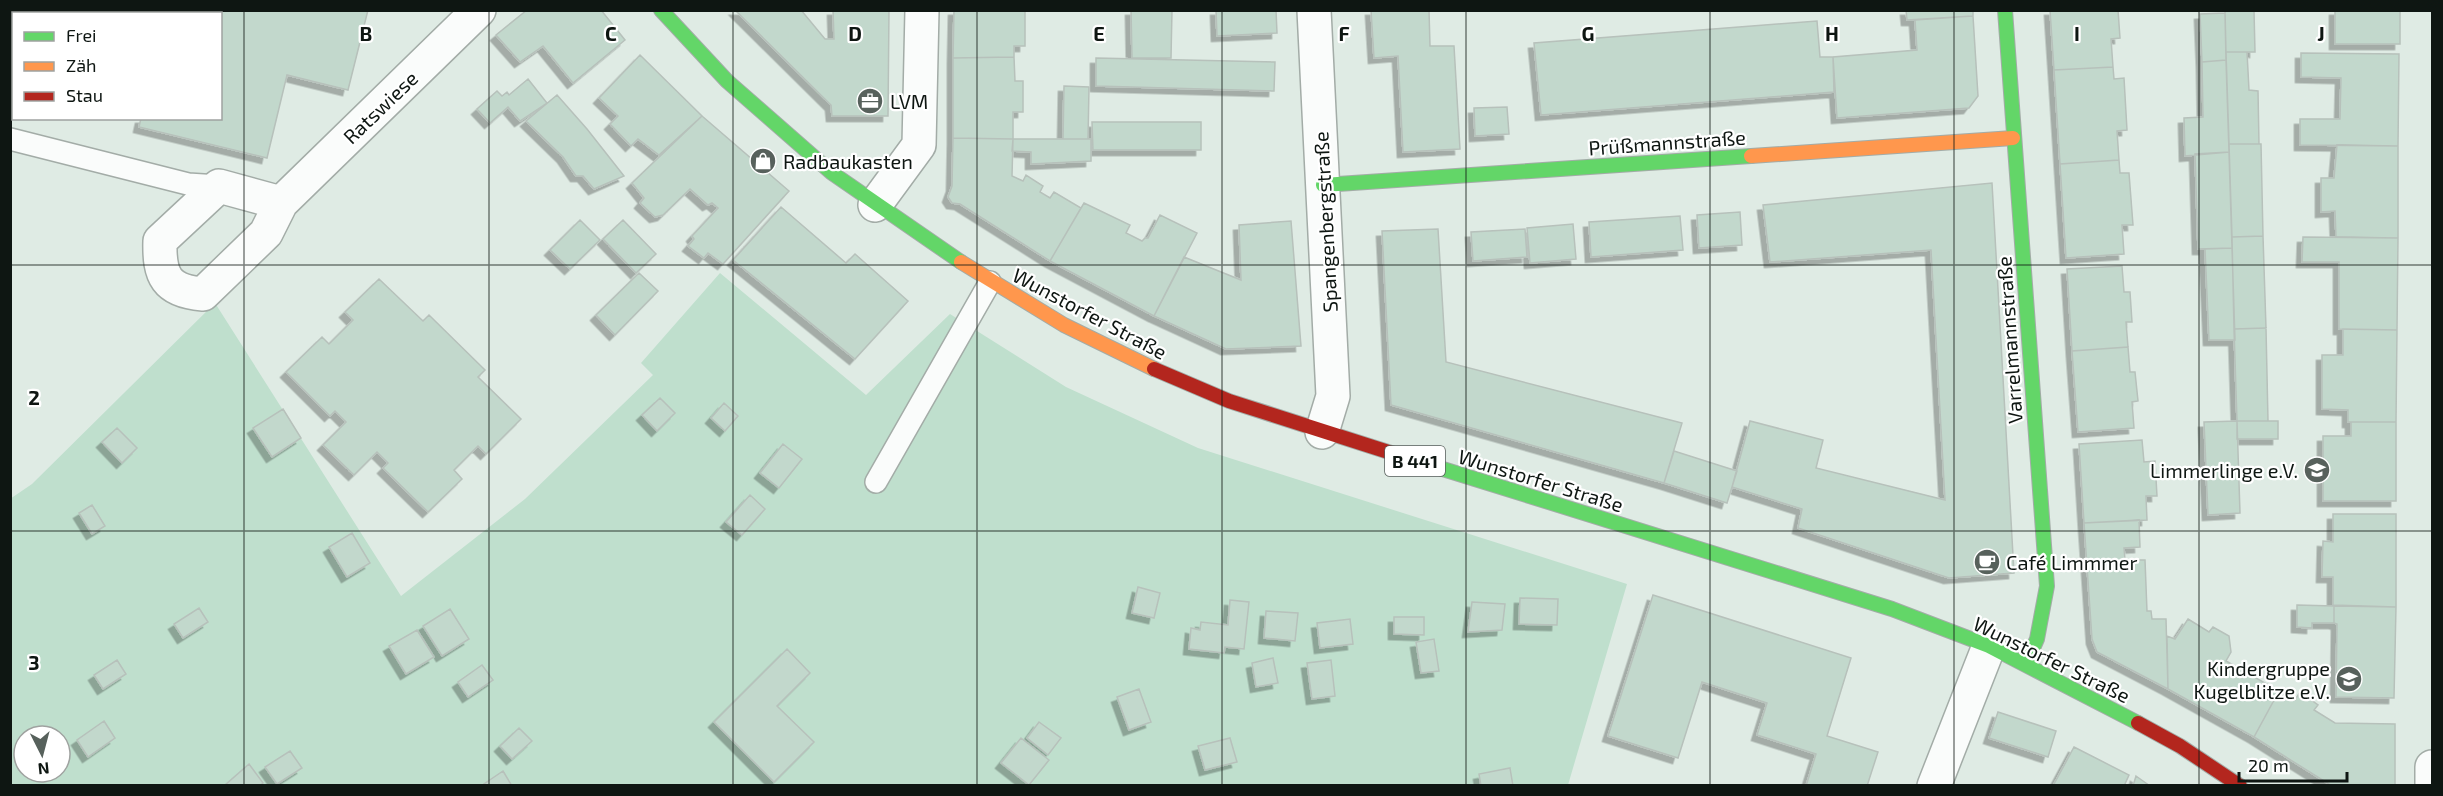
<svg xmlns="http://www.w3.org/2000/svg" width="2443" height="796" font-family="'Exo 2',sans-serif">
<defs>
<filter id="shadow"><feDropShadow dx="-5.5" dy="5.5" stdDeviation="0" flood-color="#0004"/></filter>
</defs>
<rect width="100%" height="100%" fill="#dfebe4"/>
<path fill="#bfdfcd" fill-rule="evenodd" d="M720,273l146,122 84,-81 116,73 132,61 429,136 -59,201h-1557l-1,-286 22,-15 183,-181 186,293 124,-97 128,-124 -12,-12zM24,736h36v36h-36z"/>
<path fill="#c2d8cc" stroke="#b7c1bb" stroke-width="1.5" filter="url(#shadow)" d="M167,10h201l-20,80 -61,-15 -20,83 -128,-31 2,-9h79v-104h-53z
M527,10h74l24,30 -52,43 -30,-37 -23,16 -24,-27z
M735,10h66l24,29h9l-1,-29h56l-1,106h-56l-1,-11z
M954,10h71v36h-11v11l-61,1z
M1131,10h41l-1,48h-39z
M1216,10h60l1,23 -60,3z
M1371,10h58l1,36h24l6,103 -57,3 -5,-96 -24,2z
M1906,10h67v6l-66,4z
M2050,10h68l2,28 -9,1 2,28 -59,3z
M2225,10h29l1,42h-29z
M2335,10h65v34h-65z
M2225,13l1,47 -24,2 -2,-48z
M1973,16l5,80 -9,12 -132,10 -4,-61 84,-7 -2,-30z
M1817,21l3,36h13l1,35 -293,23 -7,-72z
M2226,52h21l2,38 9,1 1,53h-30z
M2301,53l98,1 -1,92 -98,-1v-26h40l1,-41 -40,-1z
M640,55l62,61 -43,39 -21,-16 -7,7 -21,-22 8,-8 -19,-18z
M1014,57l1,24h8v31h-10v27l-60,-1v-80z
M1096,58l179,4 -1,29 -178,-5z
M2226,60l3,92 -44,4 -1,-38 19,-1 -1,-55z
M2113,67l1,12 10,-1 3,52 -10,1 2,29 -59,4 -6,-94z
M528,79l19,24 -27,18 -12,-14 -18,16 -13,-14 20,-18 5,5 5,-4 2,3z
M1064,86l25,1 -1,52h-25z
M557,95l30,34 37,47 -30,13 -11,-13h-7l-13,-19 -37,-36z
M1507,107l2,27 -34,2 -1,-28z
M702,116l87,75 -66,73 -15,-11 -4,5 -16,-12 6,-7 -2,-3 26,-28 -6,-5 -4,2 -18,-16 -27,26 -8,2 -15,-14 4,-5 -12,-15z
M1092,122h109v28h-108z
M953,138l60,1 -1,37 11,5 3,-6 17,11 -3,6 10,6 4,-6 27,16 -31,53 -90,-57 -8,-1 -4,-6 4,-11z
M1013,139h78v22l-60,3v-12l-19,-1z
M2229,144h32l2,92 -31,1z
M2337,145l61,1v92l-62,-1 -1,-26 -14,1v-34h13z
M2229,152l3,96 -34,1 -3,-95z
M2119,160l1,13h9l4,52h-11l2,29 -58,4 -6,-94z
M1992,183l22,390 -65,5 -151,-50 4,-19 -70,-22 18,-66 73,19 -7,28 129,32 -14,-250 -161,12 -7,-57z
M1084,203l46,22 -4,8 16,8 3,-3h3l12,-23 37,18 -43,83 -104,-55z
M781,207l65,56 9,-9 53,47 -53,58 -122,-99z
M1740,212l2,33 -43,3 -2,-33z
M1680,216l3,34 -92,7 -2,-35z
M580,220l20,20 -30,29 -20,-19z
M623,220l33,34 -20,19 -33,-34z
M1291,221l10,125 -75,3 -72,-33 30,-59 57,23 -2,-55z
M1573,224l3,35 -46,4 -3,-35z
M1438,229l8,133 236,61 -18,60 -273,-78 -9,-174z
M1525,229l2,28 -54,4 -2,-29z
M2263,236l3,92 -32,1 -2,-92z
M2303,237l95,1 -1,92 -58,-1v-67h-37z
M2232,248l3,92h-26l-4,-91z
M2122,266l2,26h6l2,30h-6l2,25 -56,4 -5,-82z
M639,273l19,18 -43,44 -19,-20z
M379,279l44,42 6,-6 56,55 -7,7 43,42 -35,35 -8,-8 -24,24 8,9 -34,33 -45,-44 5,-5 -11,-11 -23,23 -31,-30 23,-23 -11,-11 -5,5 -44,-44 36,-35 7,7 24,-24 -8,-8z
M2266,328l2,93h-31l-3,-92z
M2343,329l54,1 -1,92h-48v-12l-26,-1v-54h21z
M2128,347l2,25h5l3,29 -6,1 2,26 -56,4 -6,-81z
M660,398l15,15 -18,18 -15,-16z
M724,403l14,13 -13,15 -14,-13z
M283,409l18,29 -29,19 -19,-29z
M2237,421l3,92 -32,2 -4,-93z
M2237,421h41v18h-41z
M2351,422h45v79h-73v-65h28z
M117,428l20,20 -15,15 -20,-21z
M2142,440l2,22 11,-1 2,35h-11l1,24 -63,3 -5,-79z
M783,444l19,15 -23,29 -19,-15z
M1674,451l63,20 -10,32 -63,-20z
M750,495l15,14 -23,26 -16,-13z
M92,505l13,21 -13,8 -13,-21z
M2333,514h63v93l-63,-2v-28h-11l1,-36 10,1z
M2139,520l1,27 -16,1 1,12h20l2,51h4l1,8h14l2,70 -71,-37 -5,-13 -8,-116z
M352,533l18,30 -23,14 -18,-30z
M1138,587l22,6 -6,25 -22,-5z
M1653,595l198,63 -24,78 51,16 -11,34h-61l10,-32 -59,-19 10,-32 -65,-21 -24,76 -70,-22z
M1520,598l38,1 -1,26 -38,-1z
M1230,600l19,2 -5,47 -19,-2 -1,6 -35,-4 2,-21 9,2 1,-8 27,3z
M1472,602l33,2 -3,26 -34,2z
M2297,605l37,1v17h-22v5l-15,-1z
M2334,606l62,1 -2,91 -58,-1 1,-73 -3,-1z
M199,608l9,14 -25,16 -9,-14z
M450,609l19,30 -27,17 -19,-30z
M1266,611l32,2 -3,28 -31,-3z
M1394,617h30v18l-30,-1z
M1350,619l3,25 -33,4 -3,-25z
M2188,619l21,13 4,-5 16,9 2,16 -5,9 53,30 -25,46 -86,-48 -1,-53 8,3z
M417,630l17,27 -28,17 -17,-28z
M1434,639l5,32 -18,2 -5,-31z
M787,649l23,24 -33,33 37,36 -40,40 -60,-60z
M1273,658l5,25 -22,4 -4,-24z
M117,660l9,14 -23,15 -9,-14z
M1331,660l4,36 -23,3 -5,-36z
M482,665l11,15 -25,17 -10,-15z
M1139,689l12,33 -22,8 -12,-33z
M2279,691l16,9 5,-8 18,13 -4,5 21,13 60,1v62h-63l-78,-49z
M1998,712l58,19 -8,26 -59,-19z
M104,721l11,17 -27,19 -11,-17z
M1039,722l22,16 -13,17 -21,-17z
M519,728l13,13 -20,18 -12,-13z
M1021,738l28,22 -20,25 -28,-22z
M1230,738l7,24 -32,8 -7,-24z
M2074,747l55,28 -5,11h-71z
M290,751l12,17 -25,16 -12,-17z
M249,764l14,19 -3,3h-36z
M1510,768l3,18h-32l-2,-12z
M503,771l9,15h-31z
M2136,776l14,10h-17z"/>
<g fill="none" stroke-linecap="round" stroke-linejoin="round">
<defs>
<path id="lane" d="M10,139l178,45 31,2
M876,482l114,-200"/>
<path id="street" d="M1314,10l19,386 -11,36
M281,203l-62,-17 -59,55c-1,35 6,50 43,53l63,-61 15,-30 198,-193
M875,205l44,-60 3,-135
M1934,786l55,-140
M2432,786v-19"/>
<path id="fast" d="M661,10l66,71 105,92 129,89
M2005,10l42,576 -10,53 -11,25
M1323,185l428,-29
M1401,456l491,153 97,37 149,77"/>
<path id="slow" d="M1751,156l262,-18
M961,262l103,63 90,44"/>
<path id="jam" d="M1154,369l75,32 172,55
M2138,723l42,23 60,40"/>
</defs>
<use href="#lane" stroke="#a3aca7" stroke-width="24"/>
<use href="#street" stroke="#a3aca7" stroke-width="36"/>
<use href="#fast" stroke="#a3aca7" stroke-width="16"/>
<use href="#slow" stroke="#a3aca7" stroke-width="16"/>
<use href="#jam" stroke="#a3aca7" stroke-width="16"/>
<use href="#lane" stroke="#fafcfb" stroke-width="21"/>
<use href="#street" stroke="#fafcfb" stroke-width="33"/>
<use href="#fast" stroke="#63d668" stroke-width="14"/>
<use href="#slow" stroke="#ff974d" stroke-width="14"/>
<use href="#jam" stroke="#b3261e" stroke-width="14"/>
</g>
<path fill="none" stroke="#0e1612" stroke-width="1.5" stroke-opacity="0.55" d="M244,10v776M489,10v776M733,10v776M977,10v776M1222,10v776M1466,10v776M1710,10v776M1954,10v776M2199,10v776M10,265h2422M10,531h2422"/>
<defs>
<symbol id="office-disc" viewBox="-11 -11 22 22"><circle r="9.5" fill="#57615c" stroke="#fff"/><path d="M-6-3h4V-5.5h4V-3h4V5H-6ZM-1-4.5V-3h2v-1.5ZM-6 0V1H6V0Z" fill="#fff"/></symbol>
<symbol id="shop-disc" viewBox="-11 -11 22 22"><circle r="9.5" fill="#57615c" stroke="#fff"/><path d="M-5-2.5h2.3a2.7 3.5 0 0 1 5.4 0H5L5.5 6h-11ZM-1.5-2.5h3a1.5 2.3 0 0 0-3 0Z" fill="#fff"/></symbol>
<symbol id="school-disc" viewBox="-11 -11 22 22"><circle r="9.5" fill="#57615c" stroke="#fff"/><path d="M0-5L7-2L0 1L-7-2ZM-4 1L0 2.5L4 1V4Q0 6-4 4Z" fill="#fff"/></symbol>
<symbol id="cafe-disc" viewBox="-11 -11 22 22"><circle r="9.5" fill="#57615c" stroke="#fff"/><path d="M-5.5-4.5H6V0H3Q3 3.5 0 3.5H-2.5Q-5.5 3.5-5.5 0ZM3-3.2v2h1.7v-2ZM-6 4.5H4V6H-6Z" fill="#fff"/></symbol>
</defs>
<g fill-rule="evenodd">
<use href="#office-disc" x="855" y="86" width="30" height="30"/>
<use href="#shop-disc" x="748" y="146" width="30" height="30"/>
<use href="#school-disc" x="2302" y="455" width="30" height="30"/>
<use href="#cafe-disc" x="1972" y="547" width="30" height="30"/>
<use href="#school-disc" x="2334" y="664" width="30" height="30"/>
</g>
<g text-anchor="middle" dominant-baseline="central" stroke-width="4.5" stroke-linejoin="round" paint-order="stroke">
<rect fill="#fff" stroke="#565c59" stroke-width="1.5" x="1385" y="446" width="60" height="30" rx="4.5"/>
<g font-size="18" font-weight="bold" fill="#0e1612">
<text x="1415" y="461">B 441</text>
</g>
<g font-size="20" fill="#0e1612" stroke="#fff" text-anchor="start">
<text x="890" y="101">LVM</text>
<text x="783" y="161">Radbaukasten</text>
<text x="2298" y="470" text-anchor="end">Limmerlinge e.V.</text>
<text x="2006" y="562">Café Limmmer</text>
<text x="2330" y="668" text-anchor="end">Kindergruppe<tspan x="2330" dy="23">Kugelblitze e.V.</tspan></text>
</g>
<g font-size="20" fill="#0e1612" stroke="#fff">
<text transform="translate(380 107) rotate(-44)">Ratswiese</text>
<text transform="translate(1667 142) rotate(-4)">Prüßmannstraße</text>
<text transform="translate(1325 222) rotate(-93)">Spangenbergstraße</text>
<text transform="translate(1090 313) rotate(28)">Wunstorfer Straße</text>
<text transform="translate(2009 340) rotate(-94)">Varrelmannstraße</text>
<text transform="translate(1541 480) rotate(17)">Wunstorfer Straße</text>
<text transform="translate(2052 659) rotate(26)">Wunstorfer Straße</text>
</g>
</g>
<g font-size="20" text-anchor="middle" font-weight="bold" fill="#0e1612" stroke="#fff" stroke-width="4.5" stroke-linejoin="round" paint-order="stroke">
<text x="366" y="41">B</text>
<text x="611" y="41">C</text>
<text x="855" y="41">D</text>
<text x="1099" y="41">E</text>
<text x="1344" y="41">F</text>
<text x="1588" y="41">G</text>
<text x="1832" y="41">H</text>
<text x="2077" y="41">I</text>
<text x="2321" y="41">J</text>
<text x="34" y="405">2</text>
<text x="34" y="670">3</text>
</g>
<rect width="2443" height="796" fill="none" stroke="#0e1612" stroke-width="24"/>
<rect x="12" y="12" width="210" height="108" fill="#ffffff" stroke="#9fa2a0" stroke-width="1.5"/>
<rect x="24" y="32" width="30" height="9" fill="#63d668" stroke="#9fa2a0" stroke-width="1.5"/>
<text x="66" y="42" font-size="18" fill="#0e1612">Frei</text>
<rect x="24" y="62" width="30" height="9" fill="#ff974d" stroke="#9fa2a0" stroke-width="1.5"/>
<text x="66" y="72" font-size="18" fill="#0e1612">Zäh</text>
<rect x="24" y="92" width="30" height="9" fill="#b3261e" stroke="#9fa2a0" stroke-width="1.5"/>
<text x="66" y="102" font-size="18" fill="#0e1612">Stau</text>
<g transform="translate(42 754) rotate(174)"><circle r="28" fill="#ffffff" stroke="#9fa2a0" stroke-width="1.5"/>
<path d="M0-4.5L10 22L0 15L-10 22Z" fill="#57615c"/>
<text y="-9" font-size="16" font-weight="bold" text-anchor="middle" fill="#0e1612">N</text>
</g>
<path d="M2239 772v9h108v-9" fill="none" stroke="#0e1612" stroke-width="3"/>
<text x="2248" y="772" font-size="18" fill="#0e1612" stroke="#ffffff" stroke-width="4.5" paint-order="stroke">20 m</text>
</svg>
